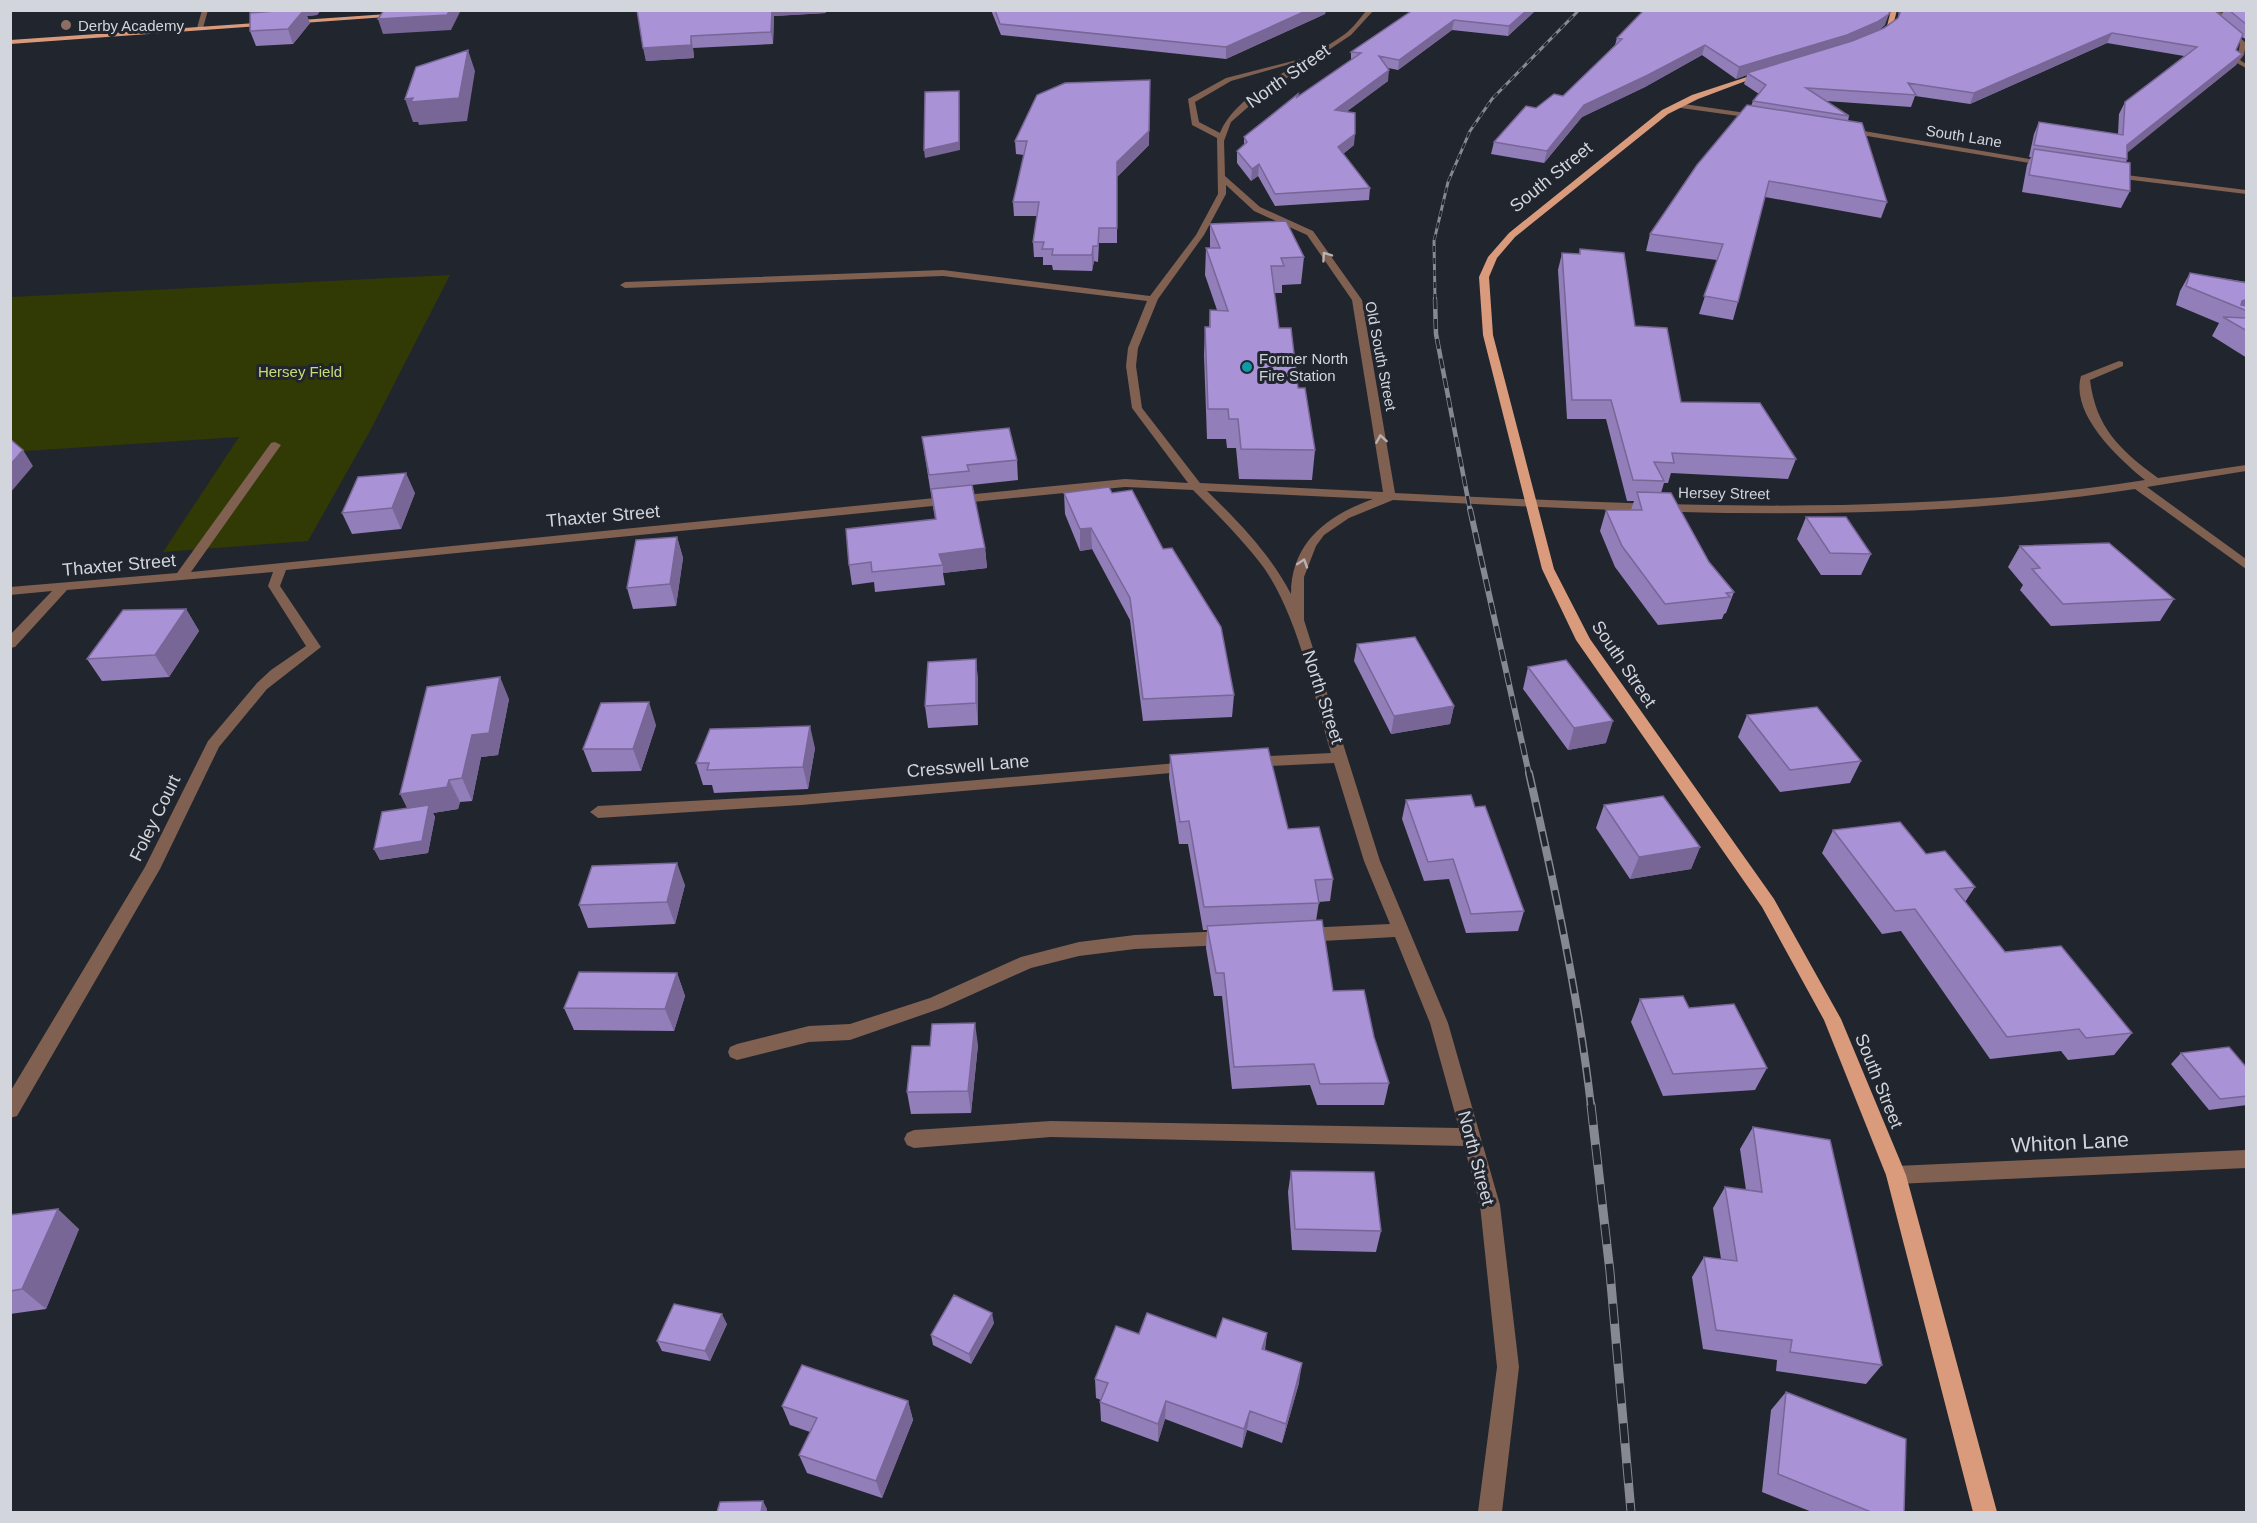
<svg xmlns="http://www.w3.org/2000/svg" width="2257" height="1523" font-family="Helvetica,sans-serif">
<rect width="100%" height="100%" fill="#21252e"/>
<path fill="#313905" d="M450,275l-80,156 -62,110 -145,11 76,-115 -228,15v-155z"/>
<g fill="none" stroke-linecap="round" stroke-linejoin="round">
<path fill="#7f6051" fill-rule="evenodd" d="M202,10h6l-5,18 -3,2 -3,-2z
M1367,10h7l-23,25 -88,59 -32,28 -7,19 1,35 35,31 53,24 49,69 33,193c250,12 502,26 750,-13 -26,-21 -75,-66 -64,-104l38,-15 4,1v4l-33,14c6,48 30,70 68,98l88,-13v6l-99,16 99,72v10l-111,-80c-245,38 -495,23 -742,11l-44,18 -25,17 -8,11 -12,31v43l76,241 68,162 52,182 19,162 -17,145h-24l19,-145 -17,-162 -16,-59 -413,-9 -137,11 -7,-3 -3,-6 3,-6 7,-3 137,-9 408,7 -29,-105 -35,-86 -91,5 -6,-2 -3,-5 3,-5 6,-2 86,-4 -26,-63 -30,-98 -82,4 -8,-5 8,-5 79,-4c-17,-57 -33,-136 -67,-185 -21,-28 -46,-53 -71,-78l-68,-3 -839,83 -6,16 41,61 -54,42 -48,58 -59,122 -143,247 -7,2v-26l135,-225 63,-126 49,-58 14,-13 35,-24 -38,-60 5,-14 -206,18 -52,57 -5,1v-13l42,-44 -42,4v-8l167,-14 94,-130 4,-1 6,3 -90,127 934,-93 63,4 -56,-75 -6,-42 2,-18 19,-47 -204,-25 -318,12 -5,-3 5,-3 318,-12 207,26 46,-61 22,-41 -1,-56 -25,-13 -4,-26 38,-21 75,-19v2l-70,20 -36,21 4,20 21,11c16,-41 89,-73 125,-99 8,-6 15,-16 22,-24zM1226,185l28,26 53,24 45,65 31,192 -183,-9 -58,-75 -6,-42 2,-18 20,-49 46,-64 22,-41zM1207,491l166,8c-45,16 -82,43 -82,95 -21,-40 -52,-72 -84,-103z
M2199,10l47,5v4l-44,-7z
M2227,26l19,17 -2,12 -4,5 6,4v4l-13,-7 5,-6 2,-12 -15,-14z
M1677,103l83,12 4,2 -4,2 -86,-12z
M1846,128l202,34 4,2 -4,2 -205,-34z
M2110,173l136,17v4l-139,-17v-4z
M1189,762l8,5 -3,4 -393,34 -203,13 -8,-6 8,-6 203,-11z
M1226,931l6,2 3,5 -3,5 -6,2 -91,4 -56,7 -48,12 -89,40 -92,32 -41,2 -72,18 -7,-3 -2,-5 2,-5 7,-3 72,-18 41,-2 80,-26 91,-41 58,-15 56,-7z
M2246,1150v18l-350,16 -7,-3 -3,-6 3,-6 7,-3z"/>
<path fill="#d99b7b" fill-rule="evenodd" d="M1891,10h6c-3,12 -5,25 -19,25v-2l9,-7z
M402,13l-2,3 -390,28v-4z
M1762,72l5,1 -69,26 -30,15 -153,123 -18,21 -8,19 4,58 61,234 36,70 184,260 67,120 65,156 91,337h-24l-87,-337 -62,-155 -62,-113 -186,-267 -34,-71 -59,-234 -4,-58 9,-20 21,-24 153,-123 30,-15z"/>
<defs>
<path id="rail-far4" d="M1435,300l-1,-59 14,-59 22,-51 22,-32 87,-89"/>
<path id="rail-far3" d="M1435,299l1,35 34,176"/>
<path id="rail-far2" d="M1470,509l59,265"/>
<path id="rail-far1" d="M1529,773c25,110 49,221 62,333"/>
<path id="rail" d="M1591,1105l19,167 21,240"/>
</defs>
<use href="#rail-far4" stroke="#868991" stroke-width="3"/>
<use href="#rail-far3" stroke="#868991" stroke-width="4.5"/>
<use href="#rail-far2" stroke="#868991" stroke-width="6"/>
<use href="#rail-far1" stroke="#868991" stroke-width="8"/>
<use href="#rail" stroke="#868991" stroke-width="9"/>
<use href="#rail-far4" stroke="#21252e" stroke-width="2" stroke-dasharray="6" stroke-linecap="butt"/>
<use href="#rail-far3" stroke="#21252e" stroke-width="3" stroke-dasharray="10" stroke-linecap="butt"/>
<use href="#rail-far2" stroke="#21252e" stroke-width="4" stroke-dasharray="12" stroke-linecap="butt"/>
<use href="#rail-far1" stroke="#21252e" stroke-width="5" stroke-dasharray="15" stroke-linecap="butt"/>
<use href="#rail" stroke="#21252e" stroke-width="7" stroke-dasharray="20" stroke-linecap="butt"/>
</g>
<path fill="#927eb9" d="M251,10h70l-4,5 -10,1 3,7 -17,21 -37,2 -6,-15 3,-18z
M637,10l189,1v2l-52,3 -1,28 -80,4 1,10 -48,3z
M991,10h335l-1,4 -99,45 -225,-24z
M1413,10h123l-28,26 -56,-6 -54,40 -10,-2v13l-42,31 8,33 -11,9 27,34 -1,12 -94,6 -17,-30 -7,5 -14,-18v-12l7,-6v-8l54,-40 53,-37v-8z
M1898,10h316l7,6 3,-5 -4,-1h27v30l-5,-3 -6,13 6,4 -6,11 -109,87v7l-1,4 4,28 -9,17 -99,-16 5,-27 4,-8h-2l5,-23 5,-12 79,12 1,-20 6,-12 59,-46 -77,-13 -137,61 -55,-8 -4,11 -85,-6 23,15 -1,5 39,81 -6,16 -116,-21 -27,105 -5,18 -34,-6 18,-54 -71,-9 4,-17 101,-128 2,-5 6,-7 -15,-10 3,-9 -11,4 -34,-24 -57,32 -63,30 -38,46 -53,-9 3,-12 42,-34 27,-12 52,-51 2,-7 268,-13 -9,7 8,-4 14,-10 1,-2z
M1015,141l134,4 -32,32v66h-18l-1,19 -4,-1 -2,10 -39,-1 -1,-5h-9v-8h-9l-1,-15 4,-26h-23l-1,-14 11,-47 -8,-1z
M1210,224l94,33 -3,27 -19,1v8h-8l5,35 19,60 17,62 -3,30 -73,-1 -3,-31h-9l-1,-9h-19l-3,-84 1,-28h4l1,-17h7l-12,-35 1,-27h4z
M1580,249l55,77 46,76 115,57 -8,20 -117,-6 -3,10h-4l-3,10 48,69 25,30 -8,21 -2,1 -2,5 -64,6 -43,-58 -15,-36 6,-21h25l3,-9h-7l-21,-82h-39l-9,-149 4,-17 17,1z
M2190,273l56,9 1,-1v77l-35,-22 7,-13 -43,-18 4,-14z
M922,437l95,23 1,20 -46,5 13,63 2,20 -44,5 2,12 -70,7 -1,-10 -22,3 -3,-20 86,-46 -10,-62z
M415,493l-14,36 -49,5 -10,-21z
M1064,493h48l122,202 -2,22 -89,4 -13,-101 -38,-71 -12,2 -15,-37z
M1806,517l65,37 -10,21h-40l-24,-36z
M677,537l6,21 -7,48 -43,3 -6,-21z
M2020,546l154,53 -14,22 -109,5 -31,-36 3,-5 -15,-18z
M186,609l13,22 -30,46 -67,4 -15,-22z
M1357,644l97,62 -4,18 -59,10 -37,-73z
M976,659l2,22v44l-50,3 -3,-22z
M1528,667l78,76 -38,7 -45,-61z
M509,699l-11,56 -17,2 -9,44 -12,1 -2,7 -25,4 2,4 -7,36 -48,7 -6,-11z
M1747,715l114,46 -11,22 -70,9 -42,-55z
M656,725l-15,46 -49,1 -9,-23z
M815,748l-7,41 -94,4 -2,-8h-9l-7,-22z
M1170,755l118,74 45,50 -3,22 -11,1 -3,19 17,70 41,46 15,46 -5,22h-67l-7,-20 -78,4 -10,-93h-8l-8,-48 1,-18h-4l-15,-86h-9l-10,-66z
M1406,800l69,7 49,104 -6,20 -52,2 -17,-54 -25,2 -22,-62z
M1604,805l96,42 -9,22 -61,10 -34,-51z
M1833,830l93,24 49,33 -10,15 40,50 127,81 -18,22 -46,5 -7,-9 -71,8 -89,-128 -19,3 -60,-81z
M685,885l-10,39 -87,4 -9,-23z
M677,973l8,23 -11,35 -100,-1 -10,-22z
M1640,999l49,9 78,60 -12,22 -92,6 -32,-74z
M978,1045l-7,68 -60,1 -4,-22 23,-46z
M2181,1053l66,15v37l-38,5 -38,-46z
M1753,1127l129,238 -16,19 -90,-13 1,-11 -74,-11 -11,-72 12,-20 17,2 -8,-51 12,-21 21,3 -6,-41z
M1291,1171l90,60 -5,21 -84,-2 -4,-58z
M10,1215l69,14 -33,80 -36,5z
M994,1323l-23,41 -38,-19 -2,-10z
M727,1324l-17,37 -48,-10 -5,-10z
M1267,1333l-2,17 34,33 -17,60 -35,-13 -5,18 -77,-29 -7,23 -57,-21 -1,-19 1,-2 -5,-2 -1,-19 44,-45 77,4z
M1786,1392l118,120h-92l-50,-20 9,-82z
M908,1401l5,19 -31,78 -75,-25 -8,-18 11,-23 -20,-7 -8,-19z"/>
<path fill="#776696" d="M251,10h70l-4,5 -10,1 3,7 -17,21 -5,-15 -33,-9z
M450,10h11l-10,20 -68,4 -5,-15z
M772,10h61l-7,1v2l-52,3 -1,28 -2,-12z
M1308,10h18l-1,4 -99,45v-12z
M1527,10h9l-28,26 1,-10z
M1889,14l-4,11 -11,8 -31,13 -96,27v2l-11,4 3,-12z
M1454,20l-2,10 -54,40 1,-10z
M2112,33l-5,10 -137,61 4,-11z
M691,36l2,12 1,10 -48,3 -3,-13z
M1705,45l-3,10 -57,32 -63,30 -38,46 3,-12 37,-46z
M468,50l7,21 -8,50 -48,4 -1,-3h-5l-8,-23z
M2242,54l-6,11 -114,92 5,-12z
M1389,70l-1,11 -54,40 1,-11z
M959,91l1,59 -35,8 -1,-8z
M1150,93l-1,52 -32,32v-15z
M1355,134l-1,11 -17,14 1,-12z
M1259,164l-1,12 -7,5 1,-12z
M1093,246l1,15 -2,10v-16z
M2247,299v2l-5,8v-8z
M23,450l10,16 -23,27v-28z
M406,473l9,20 -14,36 -9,-21z
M1091,528l1,21 -12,2v-22z
M677,537l6,21 -7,48 -6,-22z
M985,548l2,20 -44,5v-8l-4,-11z
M186,609l13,22 -30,46 -14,-22z
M976,659l2,22v44l-2,-22z
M500,677l9,22 -11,56 -17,2 -9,44 -10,-23 10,-43z
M649,702l7,23 -15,46 -8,-22z
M1454,706l-4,18 -59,10 3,-18z
M1613,721l-7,22 -38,7 6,-22z
M810,726l5,22 -7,41 -5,-22z
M449,780l11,22 -2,7 -25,4 2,4 -7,36 -48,7 -6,-11 37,-33 -11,-22z
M1700,847l-9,22 -61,10 9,-22z
M677,863l8,22 -10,39 -8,-22z
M677,973l8,23 -11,35 -9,-22z
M975,1023l3,22 -7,68 -3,-22z
M58,1209l21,20 -33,80 -24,-20z
M992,1313l2,10 -23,41 -2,-10z
M722,1314l5,10 -17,37 -5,-10z
M1267,1333l-3,20 -2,-4z
M1302,1363l-3,20 -17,60 4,-19z
M908,1401l5,19 -31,78 -6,-17z
M1166,1401l-1,18 -7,23v-18z
M1250,1411l-3,19 -5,18 2,-19z
M763,1501l4,8v3h-6z"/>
<path fill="#aa92d7" stroke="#776696" stroke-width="1.5" d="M288,10h16l-16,19 -38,2v-18z
M384,10h66l-3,5 -69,4z
M637,10h135l-1,22 -80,4v9l-48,3z
M995,10h313l-82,37 -226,-23z
M1413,10h114l-18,16 -55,-6 -55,40 -20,-4 10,14 -54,40 20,3v21l-17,13 32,41 -95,6 -16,-30 -7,5 -15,-18 10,-9 -3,-5 54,-43 -1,3 64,-44 -10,-1z
M1644,10h246l-1,4 -12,8 -30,13 -108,32 -34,-22 -57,30 -64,30 -37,46 -53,-9 32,-36 10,2 18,-14 9,2 59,-57 -5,-1z
M1901,10h313l29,24 -7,16 6,4 -115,91v14l-93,-14 5,-23 84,13 2,-33 72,-55 -85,-14 -138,60 -66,-10 8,12 -110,-7 43,28 -96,-15 13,-16 -19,-12 105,-32 32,-13 14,-10z
M2229,10h18v15z
M468,50l-9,48 -48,4 2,-4 -8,1 11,-32z
M1150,80l-1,51 -32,31v66h-18l-1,18h-5l-1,9h-40l1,-6h-11l2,-7h-11l6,-40h-26l14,-61h-12l22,-46 28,-12z
M959,91v51l-35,8 1,-58z
M1747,105l115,18 25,79 -118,-21 -31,121 -34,-6 19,-52 -73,-10 47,-69z
M2034,149l96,14v28l-101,-16z
M1286,221l18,36 -23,1 3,8h-13l8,62h12l7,60h7l10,62 -74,-1 -3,-30h-9l-1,-10h-20l-3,-82h5v-17l18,1 -22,-63h14l-10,-24z
M1580,249l44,4 11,73 32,2 14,74 79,1 36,56 -124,-6 2,10 -20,-1 10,19 -31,-1 -22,-80h-39l-10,-147 18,1z
M2190,273l57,10v16l-5,2 -1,4 6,1v5l-61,-25z
M2223,317l24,1v13z
M1009,428l8,32 -50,5 2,6 -40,4 -7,-38z
M10,439l13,11 -13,15z
M406,473l-14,35 -50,5 16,-36z
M972,485l13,63 -46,6 4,11 -71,7 -1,-10 -22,3 -3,-36 90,-10 -5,-30z
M1109,487l3,6 20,-3 31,59 9,-1 49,79 13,68 -91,4 -13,-101 -39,-70 -11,1 -16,-36z
M1637,492l34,1 38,69 25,30 -8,1 4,4 -65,7 -43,-58 -16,-36h36z
M1806,517h40l25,37 -41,-1z
M677,537l-7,47 -43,4 9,-48z
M2109,543l65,56 -111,5 -31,-35 8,-1 -20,-22z
M186,609l-31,46 -68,4 36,-49z
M1415,637l39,69 -60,10 -37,-72z
M976,659v44l-51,3 3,-44z
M1566,660l47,61 -39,7 -46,-61z
M500,677l-11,56 -17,2 -10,43 -13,2 -2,7 -47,7 27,-107z
M649,702l-16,47h-50l18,-46z
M1817,707l44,54 -71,9 -43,-55z
M810,726l-7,41 -96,3 2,-7h-13l14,-34z
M1268,748l20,81 31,-2 14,52 -18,1 4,23 -115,4 -15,-86 -9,1 -10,-67z
M1471,795l4,12 10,-1 39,105 -53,3 -18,-55 -25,3 -22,-62z
M1663,796l37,51 -61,10 -35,-52z
M429,805l-7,36 -48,8 8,-37z
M1900,822l26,32 19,-3 30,36 -20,2 50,63 56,-6 71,87 -46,5 -7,-9 -72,8 -92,-128 -20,2 -62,-81z
M677,863l-10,39 -88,3 13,-39z
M1322,920l11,71 31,-1 10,47 15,46 -69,1 -6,-20 -80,3 -10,-94h-8l-9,-47z
M579,972l98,1 -12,36 -101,-1z
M1683,996l6,12 45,-4 33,64 -94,6 -33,-75z
M975,1023l-7,68 -61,1 5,-46h18l2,-22z
M2229,1047l18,21v28l-27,3 -39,-46z
M1753,1127l77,13 52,225 -92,-13 2,-12 -76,-10 -12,-73 33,4 -12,-74 37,5z
M1291,1171l83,1 7,59 -86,-2z
M58,1209l-36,80 -12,2v-76z
M954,1295l38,18 -23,41 -38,-19z
M674,1304l48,10 -17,37 -48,-10z
M1147,1313l69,25 7,-20 44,15 -5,16 40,14 -16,61 -36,-13 -6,18 -78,-28 -8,23 -58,-22 8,-19 -13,-4 21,-53 23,8z
M802,1365l106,36 -32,80 -77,-26 18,-37 -35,-12z
M1786,1392l120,47 -2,73h-33l-93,-38z
M763,1501l-2,11h-44l3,-10z"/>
<defs><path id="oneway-chevron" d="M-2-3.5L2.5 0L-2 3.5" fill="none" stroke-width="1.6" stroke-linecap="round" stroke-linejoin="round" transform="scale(1.5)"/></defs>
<g stroke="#b9b2b2">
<use href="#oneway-chevron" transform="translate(1326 256) rotate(-125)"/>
<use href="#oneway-chevron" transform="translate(1381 439) rotate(-99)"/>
<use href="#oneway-chevron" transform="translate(1303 563) rotate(-72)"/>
</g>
<circle fill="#8d6e63" stroke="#21252e" stroke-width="2" cx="66" cy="25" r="6"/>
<circle fill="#0f9aa8" stroke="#21252e" stroke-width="2" cx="1247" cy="367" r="6"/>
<g text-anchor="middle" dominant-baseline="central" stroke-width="6" stroke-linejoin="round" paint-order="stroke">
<g font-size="15" fill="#d2d5dc" stroke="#21252e" text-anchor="start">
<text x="78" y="25">Derby Academy</text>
<text x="1259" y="358">Former North<tspan x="1259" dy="17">Fire Station</tspan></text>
</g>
<g font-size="15" fill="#d2d5dc" stroke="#21252e">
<text transform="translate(1964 136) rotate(9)">South Lane</text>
<text transform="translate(1381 356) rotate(79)">Old South Street</text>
<text transform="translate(1724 493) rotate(1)">Hersey Street</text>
</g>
<g font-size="15" fill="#c9dc73" stroke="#21252e">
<text x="300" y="371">Hersey Field</text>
</g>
<g font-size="18" fill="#d2d5dc" stroke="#21252e">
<text transform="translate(1288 76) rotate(-35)">North Street</text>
<text transform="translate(1551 177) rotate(-39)">South Street</text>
<text transform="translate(603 516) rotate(-5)">Thaxter Street</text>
<text transform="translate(119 565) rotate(-5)">Thaxter Street</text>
<text transform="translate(1624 664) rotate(56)">South Street</text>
<text transform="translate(1323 697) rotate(72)">North Street</text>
<text transform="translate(968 766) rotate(-5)">Cresswell Lane</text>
<text transform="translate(155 818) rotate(-64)">Foley Court</text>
<text transform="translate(1879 1081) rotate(68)">South Street</text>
<text transform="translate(1476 1158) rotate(75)">North Street</text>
</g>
<g font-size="21" fill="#d2d5dc" stroke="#21252e">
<text transform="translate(2070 1142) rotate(-3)">Whiton Lane</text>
</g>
</g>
<rect width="2257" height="1523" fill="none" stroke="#d2d5dc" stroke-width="24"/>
</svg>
